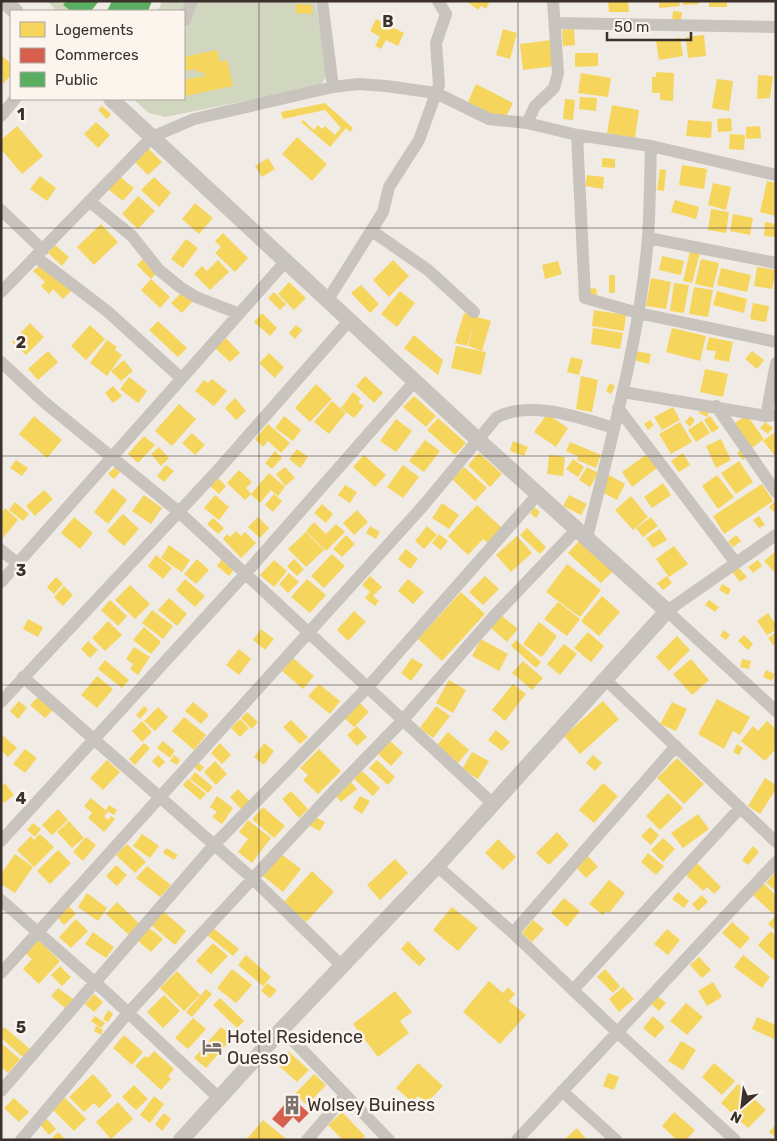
<svg xmlns="http://www.w3.org/2000/svg" width="777" height="1141" font-family="Rubik,sans-serif">
<rect width="100%" height="100%" fill="#f0ebe5"/>
<path fill="#d1d6bf" d="M47,1h19l-3,4 8,6h-14z
M162,1h153l12,75 -7,10 -155,31 -16,-4 -16,-14h51v-66l6,-13 -6,-9h-26z"/>
<path fill="#f6d55c" d="M466,1h24l-4,8 -5,-3 -3,4z
M608,1h20l1,11h-20z
M659,1h20l1,5 -21,2z
M683,1h16v3l-16,1z
M709,1h18v6h-18z
M296,4l16,1v9l-16,-1z
M673,11l9,1 -1,10h-9z
M376,19l28,14 -6,13 -12,-6 -5,9 -6,-3 5,-9 -10,-6z
M503,29l14,4 -7,26 -14,-4z
M574,29l1,16 -12,1 -1,-16z
M704,35l2,21 -18,2 -2,-21z
M680,38l3,18 -24,4 -3,-19z
M552,40l3,26 -32,4 -3,-26z
M217,50l3,12 7,-2 6,26 -48,10 -1,-16 21,-4 -1,-4 -7,1 -1,-4 -12,2v-14z
M575,53h23v13l-23,1z
M1,55l10,9v11l-8,9z
M656,72l18,1 -1,28 -13,-1v-7h-8v-16h4z
M581,73l30,5 -3,19 -30,-4z
M758,75l15,1 -3,22 -13,1z
M717,79l16,2 -4,30 -17,-3z
M476,84l37,19 -9,17 -36,-18z
M580,97l17,1 -1,13 -17,-2z
M565,99l10,1 -2,20 -10,-1z
M325,103l28,25 -3,4 -4,-4 -16,19 -29,-25 2,-2 11,10 4,-5 4,4 3,-3 10,9 6,-7 -16,-18 -42,9 -2,-7z
M612,105l27,5 -4,28 -28,-5z
M102,106l9,8 -4,5 -9,-9z
M731,118l1,13 -14,1 -1,-13z
M688,120l24,2 -1,16 -25,-2z
M96,122l14,13 -12,13 -14,-14z
M17,126l26,30 -21,18 -21,-25v-9z
M760,126l1,12 -15,1v-12z
M730,134l15,1 -1,15 -15,-1z
M297,137l30,27 -15,17 -30,-27z
M147,147l15,15 -14,13 -15,-15z
M268,158l7,11 -13,8 -7,-11z
M602,158l13,1v9l-13,-1z
M682,165l25,4 -3,20 -25,-4z
M660,169l6,1 -2,21 -7,-1z
M587,175l17,2 -1,12 -18,-3z
M40,176l16,12 -9,13 -17,-12z
M119,176l15,12 -11,13 -15,-12z
M154,177l17,16 -12,14 -18,-17z
M767,181l9,2v33l-16,-4z
M713,183l18,4 -5,23 -18,-5z
M138,196l17,15 -17,18 -16,-15z
M675,200l24,7 -3,12 -25,-7z
M195,203l18,15 -14,16 -17,-15z
M711,209l18,3 -3,21 -18,-3z
M733,214l20,4 -3,17 -20,-4z
M765,222l11,2v13l-12,-1z
M101,224l17,18 -24,23 -17,-18z
M223,233l25,25 -13,14 -20,-19 6,-6 -6,-6z
M186,239l12,9 -15,20 -12,-9z
M55,245l14,12 -7,9 -14,-13z
M690,251l10,2 -8,30 -9,-2z
M662,256l22,5 -3,14 -22,-5z
M145,257l13,14 -7,8 -14,-14z
M701,259l18,4 -6,25 -18,-4z
M218,260l11,12 -19,18 -16,-16 8,-8 5,5z
M393,260l16,16 -20,21 -16,-17z
M558,261l4,13 -17,5 -3,-14z
M42,263l29,28 -8,8 -10,-10 -4,5 -8,-8 4,-4 -12,-11z
M757,267l19,3 -4,19 -18,-3z
M721,268l30,7 -4,17 -30,-7z
M609,275h6v18h-6z
M651,278l20,4 -5,27 -20,-3z
M151,279l19,18 -10,11 -19,-18z
M289,282l17,16 -12,12 -16,-16z
M674,283l15,2 -5,28 -14,-2z
M361,285l18,19 -9,9 -19,-20z
M694,287l19,3 -5,27 -19,-3z
M596,288l1,8h-7l-1,-7z
M183,291l11,9 -12,13 -11,-10z
M400,291l15,12 -18,24 -16,-13z
M717,291l30,8 -3,14 -31,-8z
M274,292l12,12 -6,6 -12,-12z
M753,303l16,3 -3,16 -16,-3z
M594,310l32,5 -2,16 -32,-5z
M262,313l15,15 -7,8 -16,-14z
M464,313l27,8 -9,30 -14,-5 6,-21 -7,21 -12,-3z
M158,321l29,27 -9,9 -29,-27z
M30,323l14,14 -18,18 -14,-13z
M90,325l15,14 -19,21 -15,-14z
M296,325l6,5 -7,9 -6,-6z
M593,328l30,5 -3,16 -29,-5z
M672,328l34,8 -6,25 -34,-9z
M414,335l29,25 -5,15 -34,-27z
M709,337l24,5 -4,20 -15,-3 2,-8 -10,-1z
M226,338l14,15 -10,9 -15,-14z
M107,340l10,7 -2,3 7,5 -15,21 -17,-13z
M456,346l30,6 -5,23 -30,-7z
M48,351l10,11 -20,18 -10,-11z
M636,351l15,3 -2,10 -15,-4z
M752,351l12,9 -7,9 -12,-10z
M269,353l15,14 -9,11 -16,-15z
M571,357l12,3 -4,15 -12,-3z
M124,360l9,11 -12,10 -10,-10z
M705,369l23,5 -5,23 -23,-5z
M365,376l18,17 -9,10 -18,-17z
M581,376l17,4 -6,32 -16,-3z
M129,377l18,14 -9,12 -18,-14z
M212,379l15,12 -13,15 -19,-15 9,-11 4,3z
M610,383l5,3 -4,8 -5,-3z
M316,384l16,15 -22,23 -15,-14z
M113,386l9,10 -9,7 -8,-10z
M353,392l8,7 -3,3 6,4 -10,12 -13,-10z
M414,396l22,20 -10,11 -23,-20z
M235,398l11,13 -10,9 -11,-12z
M332,401l14,12 -17,21 -15,-12z
M179,404l17,15 -24,27 -17,-15z
M673,407l7,13 -18,10 -8,-13z
M701,408l8,4 -2,5 -8,-4z
M547,414l21,14 -12,19 -22,-15z
M747,415l17,24 -15,11 -17,-25z
M34,416l28,24 -15,18 -28,-24z
M284,416l17,14 -8,11 -18,-13z
M690,416l5,4 -5,7 -5,-5z
M710,416l9,12 -7,5 -8,-13z
M438,418l28,25 -11,12 -28,-25z
M396,419l16,12 -16,21 -16,-11z
M650,420l4,5 -6,5 -4,-6z
M702,421l8,12 -14,9 -8,-12z
M680,422l12,20 -21,12 -12,-20z
M765,422l8,6 -5,6 -8,-6z
M268,424l22,19 -9,10 -13,-12 -5,6 -8,-8z
M775,432l1,1v24l-13,-16z
M192,433l13,12 -10,10 -13,-12z
M144,436l11,9 -17,18 -10,-9z
M721,439l10,21 -15,8 -10,-22z
M425,440l15,11 -16,21 -15,-11z
M513,441l15,6 -4,9 -14,-5z
M570,442l31,13 -5,13 -19,-8 1,-4 -12,-5z
M159,447l10,11 -8,8 -10,-12z
M297,449l11,8 -8,11 -11,-9z
M741,449l6,7 -4,4 -6,-7z
M275,451l7,7 -10,11 -7,-6z
M479,453l23,21 -12,13 -22,-22z
M683,453l7,12 -11,7 -8,-11z
M647,454l10,14 -25,19 -10,-15z
M364,455l22,20 -11,12 -22,-20z
M549,455l16,2 -2,19 -16,-2z
M573,459l11,8 -6,10 -12,-8z
M16,460l12,8 -6,8 -12,-8z
M739,461l14,21 -17,12 -15,-21z
M166,465l8,6 -10,11 -7,-6z
M403,465l16,12 -16,21 -16,-11z
M116,466l5,5 -7,8 -6,-5z
M285,467l10,11 -10,8 -9,-12z
M464,467l23,21 -12,13 -23,-22z
M587,467l11,6 -8,14 -11,-7z
M239,470l13,12 -6,6 5,6 -6,6 -18,-17z
M269,473l16,14 -7,9 -7,-6 -11,13 -9,-9z
M609,475l16,9 -8,16 -17,-9z
M717,475l17,22 -16,12 -16,-23z
M218,478l8,8 -7,8 -9,-8z
M663,483l8,12 -19,13 -8,-11z
M762,484l11,17 -49,33 -11,-18z
M345,485l12,7 -7,11 -12,-8z
M113,488l14,12 -19,24 -14,-12z
M44,490l9,9 -18,17 -9,-10z
M274,494l8,7 -9,11 -8,-7z
M144,495l18,13 -11,16 -19,-13z
M215,495l14,12 -10,13 -15,-12z
M569,495l18,9 -6,11 -18,-9z
M631,496l17,21 -15,13 -18,-20z
M776,500v14l-7,-7z
M15,502l14,12 -6,7 -14,-11z
M442,503l17,12 -10,14 -17,-11z
M322,504l11,10 -7,9 -12,-10z
M477,505l25,23 -14,15 -5,-4 -15,16 -20,-19z
M534,507l6,5 -4,6 -6,-5z
M5,508l13,12 -15,18 -2,-25z
M357,510l11,12 -14,13 -11,-12z
M123,514l16,15 -15,17 -17,-15z
M759,516l6,9 -6,3 -6,-8z
M74,517l19,16 -13,16 -19,-16z
M258,517l11,11 -9,10 -12,-11z
M651,517l7,9 -15,11 -7,-9z
M213,518l11,10 -6,6 -11,-10z
M314,522l12,12 10,-10 9,8 -19,19 -20,-20z
M370,526l10,6 -4,7 -10,-6z
M427,526l10,9 -13,14 -9,-8z
M527,528l19,19 -6,7 -20,-19z
M660,529l7,11 -14,8 -7,-10z
M236,531l5,5 4,-4 11,11 -15,15 -18,-19 4,-5 3,3z
M306,532l18,18 -18,17 -18,-18z
M439,534l9,7 -7,9 -9,-7z
M346,535l9,9 -13,13 -9,-8z
M736,535l5,6 -8,6 -5,-5z
M517,536l15,17 -21,19 -15,-17z
M580,540l34,30 -13,13 -33,-30z
M169,545l21,15 -8,12 -21,-14z
M674,546l14,18 -19,13 -13,-18z
M406,549l12,10 -8,10 -12,-10z
M776,551v23l-12,-13z
M332,554l13,12 -21,22 -13,-12z
M156,555l16,13 -9,11 -15,-13z
M223,558l12,10 -6,8 -12,-10z
M197,559l12,11 -13,14 -12,-10z
M294,559l10,10 -7,7 -10,-10z
M274,560l13,11 -13,16 -14,-12z
M758,560l4,6 -9,7 -5,-6z
M567,564l34,26 -21,27 -34,-25z
M738,567l9,10 -7,5 -8,-10z
M289,573l10,9 -11,11 -9,-9z
M370,576l12,11 -9,9 6,5 -4,5 -10,-8 5,-6 -8,-7z
M485,576l14,13 -16,16 -14,-13z
M667,576l5,7 -9,7 -6,-7z
M56,577l7,7 -9,10 -7,-7z
M185,579l20,17 -10,11 -19,-17z
M307,579l19,16 -16,18 -19,-16z
M408,579l16,13 -11,12 -15,-13z
M722,584l9,5 -3,6 -9,-5z
M130,585l20,19 -15,15 -20,-19z
M64,586l9,9 -10,11 -9,-9z
M461,592l24,22 -43,47 -24,-22z
M602,596l18,16 -21,24 -18,-15z
M169,598l18,16 -10,12 -19,-16z
M110,600l17,16 -9,10 -17,-16z
M709,600l10,7 -4,5 -10,-7z
M558,602l22,17 -13,17 -23,-17z
M152,610l21,16 -10,13 -21,-16z
M354,611l12,11 -18,19 -11,-11z
M768,613l8,12v5l-9,5 -10,-14z
M502,616l16,13 -11,13 -16,-14z
M28,619l15,8 -5,10 -15,-8z
M108,621l14,14 -17,16 -13,-13z
M539,622l18,14 -15,21 -19,-13z
M144,627l17,15 -10,12 -18,-14z
M261,629l13,10 -9,11 -12,-10z
M724,630l6,5 -4,5 -6,-4z
M588,632l16,14 -13,16 -17,-14z
M776,632v11l-3,2 -5,-7z
M744,635l9,9 -5,6 -10,-9z
M677,636l13,14 -21,21 -13,-14z
M481,639l27,15 -9,17 -27,-15z
M516,640l25,22 -5,6 -25,-22z
M88,641l10,9 -8,8 -9,-9z
M564,644l13,10 -17,21 -13,-11z
M134,647l16,10 -12,18 -8,-6 3,-5 -7,-5z
M239,649l12,10 -12,16 -13,-10z
M293,658l21,18 -11,13 -21,-18z
M412,658l11,7 -12,16 -10,-8z
M691,659l18,21 -17,15 -19,-21z
M742,659l9,2 -2,8 -9,-2z
M105,660l24,20 -7,8 -24,-19z
M523,661l20,17 -11,12 -20,-17z
M766,670l9,4 -3,7 -9,-4z
M97,676l16,13 -16,19 -16,-13z
M449,680l17,10 -13,23 -17,-10z
M319,684l21,17 -10,13 -22,-18z
M513,684l13,10 -21,27 -13,-11z
M40,695l15,13 -10,10 -15,-13z
M717,699l33,18 -10,18 -7,-4 -9,18 -26,-15z
M19,701l8,7 -9,11 -8,-8z
M358,701l11,11 -15,15 -11,-10z
M603,701l16,18 -39,35 -16,-18z
M193,702l16,13 -8,9 -16,-13z
M672,702l15,7 -11,22 -16,-7z
M144,706l4,4 -8,9 -4,-4z
M436,706l14,10 -17,22 -13,-10z
M158,707l10,10 -13,14 -11,-10z
M247,712l11,10 -6,7 -11,-11z
M184,717l22,18 -12,15 -22,-19z
M240,719l9,9 -9,9 -9,-9z
M291,720l17,17 -8,7 -17,-17z
M142,721l10,11 -10,10 -10,-11z
M767,721l9,8v20l-11,12 -24,-20 12,-15 5,5z
M357,726l10,11 -10,9 -10,-11z
M496,730l14,12 -8,9 -14,-11z
M448,732l21,18 -11,13 -21,-18z
M2,735l15,13 -9,9 -7,-7z
M388,739l15,14 -12,13 -15,-14z
M163,741l12,10 -5,7 -13,-10z
M144,743l6,5 -15,17 -6,-6z
M220,743l11,12 -9,9 -11,-11z
M264,743l10,8 -10,14 -10,-8z
M737,744l6,4 -4,7 -6,-3z
M25,749l12,9 -12,15 -12,-9z
M319,749l22,22 -23,23 -15,-14 5,-5 -8,-7z
M472,752l17,9 -11,18 -16,-10z
M158,755l7,7 -6,6 -7,-7z
M174,755l6,5 -3,5 -7,-4z
M593,755l9,8 -7,8 -9,-8z
M677,758l27,26 -20,20 -27,-26z
M107,760l13,12 -17,18 -13,-12z
M377,760l18,17 -7,8 -19,-17z
M215,761l12,13 -11,11 -12,-13z
M197,762l7,5 -4,5 -6,-5z
M362,771l18,17 -7,8 -19,-17z
M195,772l18,15 -5,6 -18,-14z
M765,778l11,7v4l-16,25 -12,-8z
M188,779l18,15 -6,6 -17,-15z
M351,782l6,7 -16,13 -6,-7z
M5,783l9,12 -10,8 -3,-4v-13z
M603,783l15,13 -24,27 -15,-13z
M238,789l13,14 -9,7 -12,-13z
M291,791l17,18 -9,9 -17,-19z
M668,793l15,15 -23,22 -14,-14z
M217,796l16,12 -11,16 -10,-7 5,-5 -7,-5z
M360,796l10,5 -8,13 -9,-6z
M91,798l17,14 -4,4 4,4 3,-4 4,3 -11,13 -16,-14 4,-5 -8,-7z
M109,805l8,5 -3,5 -8,-5z
M263,807l22,19 -11,12 -22,-19z
M58,809l10,11 -16,15 -10,-10z
M698,814l11,15 -26,19 -12,-15z
M315,817l10,5 -5,9 -10,-5z
M248,820l23,18 -19,25 -14,-11 10,-13 -9,-7z
M69,821l15,17 -12,10 -15,-16z
M33,823l8,6 -6,8 -8,-7z
M650,827l9,8 -8,10 -10,-9z
M557,832l12,13 -20,20 -13,-12z
M40,834l14,13 -20,20 -17,-17 14,-14 3,4z
M142,834l17,12 -9,12 -17,-12z
M86,837l10,8 -13,16 -10,-9z
M663,838l12,11 -12,13 -12,-12z
M498,839l18,18 -13,13 -18,-17z
M127,844l19,18 -11,11 -19,-18z
M753,846l6,6 -11,13 -6,-5z
M166,848l12,7 -4,5 -11,-7z
M58,850l13,13 -21,21 -13,-13z
M648,853l16,13 -8,9 -15,-13z
M15,854l18,13 -18,26 -14,-9v-10z
M281,854l20,15 -18,23 -20,-16z
M588,856l10,11 -12,11 -10,-11z
M395,859l13,14 -28,27 -13,-15z
M697,863l24,24 -7,7 -7,-7 -4,4 -17,-16z
M116,865l11,10 -10,11 -11,-10z
M147,866l24,19 -11,12 -24,-19z
M312,871l22,21 -28,30 -22,-20z
M776,871v20l-10,-8z
M609,880l16,13 -16,20 -3,-2 -3,4 -14,-11z
M763,883l13,12v16l-3,3 -21,-20z
M678,892l11,9 -5,7 -12,-9z
M87,893l20,15 -9,13 -20,-14z
M702,895l6,7 -10,9 -6,-7z
M564,898l16,13 -13,16 -16,-14z
M117,902l24,23 -11,11 -24,-22z
M69,906l7,8 -12,11 -7,-8z
M452,907l26,21 -20,23 -25,-21z
M163,911l23,20 -11,14 -24,-20z
M776,915v16l-8,-7z
M76,919l12,12 -17,17 -12,-11z
M533,920l11,9 -12,13 -10,-9z
M732,922l18,16 -10,11 -18,-16z
M148,927l15,12 -12,13 -14,-12z
M212,927l27,22 -6,7 -27,-22z
M667,929l13,11 -12,15 -14,-11z
M771,931l5,5v26l-18,-17z
M93,932l21,15 -8,11 -21,-14z
M38,940l22,21 -21,23 -16,-15 9,-10 -7,-6z
M408,941l18,18 -7,7 -18,-17z
M213,943l15,13 -17,18 -15,-13z
M246,955l25,22 -8,9 -25,-21z
M743,955l27,22 -8,11 -28,-21z
M699,957l12,13 -9,8 -12,-13z
M60,966l11,11 -9,9 -11,-11z
M232,969l20,16 -16,18 -19,-15z
M605,969l15,17 -7,7 -16,-16z
M177,971l23,24 -16,16 -24,-23z
M489,981l14,12 5,-6 7,7 -6,7 17,14 -26,29 -37,-32z
M713,982l9,15 -15,9 -9,-15z
M267,983l10,7 -7,8 -9,-7z
M623,987l11,12 -15,13 -10,-13z
M58,988l15,11 -8,9 -14,-12z
M206,989l6,5 -20,23 -6,-5z
M395,991l17,21 -12,9 9,12 -31,24 -25,-33z
M94,994l9,8 -9,10 -9,-8z
M164,995l16,16 -17,17 -16,-16z
M657,996l9,7 -7,8 -9,-8z
M220,998l24,23 -7,7 -24,-23z
M686,1003l17,14 -16,18 -17,-14z
M108,1010l5,4 -5,8 -5,-3z
M95,1016l10,7 -4,5 -10,-7z
M653,1016l12,11 -10,11 -12,-10z
M757,1017l19,8 -2,14 -22,-10z
M193,1018l13,11 -18,20 -13,-11z
M96,1026l7,4 -2,5 -7,-4z
M4,1027l26,22 -7,8 -22,-19v-8z
M221,1027l12,10 -27,31 -12,-10z
M124,1035l19,17 -11,13 -19,-17z
M681,1041l15,9 -13,20 -15,-9z
M1,1043l19,16 -12,14 -7,-6z
M154,1051l20,18 -6,7 3,3 -10,11 -26,-24 10,-10 3,2z
M288,1051l21,19 -12,12 -20,-18z
M418,1063l25,23 -17,18 -8,-8 -6,6 -16,-14z
M714,1063l21,18 -13,14 -20,-18z
M608,1073l11,4 -5,13 -11,-4z
M93,1074l15,16 -7,6 7,-5 4,5 -13,12 -5,-5 -10,9 -15,-15z
M314,1074l12,11 -19,20 -12,-11z
M738,1084l28,26 -18,18 -27,-25z
M134,1085l14,14 -12,11 -14,-13z
M63,1096l23,23 -12,12 -23,-23z
M154,1096l10,8 -14,19 -10,-8z
M14,1098l15,14 -10,10 -15,-14z
M118,1102l15,17 -22,20 -15,-17z
M342,1112l23,24 -4,4h-18l-15,-15z
M674,1112l21,18 -9,10h-9l-15,-14z
M164,1113l7,6 -9,12 -7,-7z
M46,1118l10,11 -7,6 -10,-11z
M263,1120l22,18 -2,2h-37z
M776,1124v13l-7,-5z
M577,1128l10,12h-23z
M58,1132l8,8h-16z"/>
<path fill="#d6604d" d="M291,1097l18,16 -10,10 -6,-6 -10,11 -11,-9z"/>
<path fill="#5aae61" d="M66,1h33l-8,10h-20l-8,-6z
M112,1h40l-4,10h-41z"/>
<g fill="none" stroke-linecap="round" stroke-linejoin="round">
<path stroke="#c9c3be" stroke-width="12" d="M322,1l11,86
M184,21l8,-20
M555,23l221,4
M1,116l14,-17
M527,123l8,-17 19,-18 4,-15 -5,-72
M577,135l8,163 53,15 138,29
M89,201l43,35 27,34 21,17 16,10 41,16
M1,210l42,40
M372,231l56,39 46,42
M648,238l128,25
M36,257l71,54 74,67
M1,292l151,-155 42,-18 139,-32 25,-3 28,2 50,7 53,26 38,4 50,12 74,11 125,29
M327,301l56,-89 6,-25 30,-47 20,-55 -3,-42 10,-29 -8,-13
M1,362l43,40 135,110 313,291
M623,392l143,24 10,-1
M716,406l60,86
M618,408l118,155
M766,416l10,-53
M776,535l-109,76 109,100
M587,538c24,-99 53,-199 61,-301 2,-30 2,-61 3,-91
M1,550l16,13
M1,582l284,-320
M23,677l229,201 91,89
M605,679l171,163
M1,702l216,-231 132,-150
M1,841l245,-268 169,-192
M437,866l76,67 103,98 119,109
M1,900l106,93 111,104
M513,933l163,-187
M1,973l422,-467 73,-88c32,-19 85,0 118,10
M573,990l167,-182
M282,1029l107,111
M1,1091l213,-246 153,-157 172,-195
M562,1091l54,49
M21,1140l107,-127 204,-220 70,-72 93,-106 82,-86
M307,1140l38,-44
M517,1140l259,-278"/>
<path stroke="#c9c3be" stroke-width="16" d="M4,1l11,10
M111,99l366,340 190,172 -230,255 -155,163 -101,111"/>
</g>
<path fill="none" stroke="#3b302b" stroke-width="1" stroke-opacity="0.55" d="M259,1v1139M518,1v1139M1,228h775M1,456h775M1,685h775M1,913h775"/>
<defs>
<symbol id="hotel-bare" viewBox="-9 -9 18 18"><path d="M-6-4.5h1.5V1H6V5H4.5V3h-9V5H-6ZM-4 0a1.8 1.8 0 1 1 3.6 0ZM.5 0V-2.5h3Q6-2.5 6 0Z" fill="#7a716c" stroke="#fbf5ee" stroke-width="2.5" paint-order="stroke"/></symbol>
<symbol id="building-bare" viewBox="-9 -9 18 18"><path d="M-4-6H4V6H1V3H-1V6H-4ZM-2.5-4.3h1.7v1.8h-1.7ZM.8-4.3h1.7v1.8H.8ZM-2.5-1h1.7V.8h-1.7ZM.8-1h1.7V.8H.8Z" fill="#7a716c" stroke="#fbf5ee" stroke-width="2.5" paint-order="stroke"/></symbol>
</defs>
<g fill-rule="evenodd">
<use href="#hotel-bare" x="198" y="1033" width="28" height="28"/>
<use href="#building-bare" x="278" y="1091" width="28" height="28"/>
</g>
<g text-anchor="middle" dominant-baseline="central" stroke-width="5" stroke-linejoin="round" paint-order="stroke">
<g font-size="18" fill="#3b302b" stroke="#fbf5ee" text-anchor="start">
<text x="227" y="1037">Hotel Residence<tspan x="227" dy="21">Ouesso</tspan></text>
<text x="307" y="1105">Wolsey Buiness</text>
</g>
</g>
<g font-size="16" text-anchor="middle" font-weight="bold" fill="#3b302b" stroke="#fbf5ee" stroke-width="5" stroke-linejoin="round" paint-order="stroke">
<text x="388" y="27">B</text>
<text x="21" y="120">1</text>
<text x="21" y="348">2</text>
<text x="21" y="576">3</text>
<text x="21" y="804">4</text>
<text x="21" y="1033">5</text>
</g>
<rect width="777" height="1141" fill="none" stroke="#3b302b" stroke-width="5"/>
<rect x="10" y="10" width="175" height="90" fill="#fbf5ee" stroke="#aea6a0"/>
<rect x="20" y="22" width="25" height="15" fill="#f6d55c" stroke="#aea6a0"/>
<text x="55" y="35" font-size="15" fill="#3b302b">Logements</text>
<rect x="20" y="48" width="25" height="15" fill="#d6604d" stroke="#aea6a0"/>
<text x="55" y="60" font-size="15" fill="#3b302b">Commerces</text>
<rect x="20" y="72" width="25" height="15" fill="#5aae61" stroke="#aea6a0"/>
<text x="55" y="85" font-size="15" fill="#3b302b">Public</text>
<g transform="translate(742 1106) rotate(208)" stroke="#fbf5ee" stroke-width="4" paint-order="stroke">
<path d="M0-4L9 19L0 12L-9 19Z" fill="#3b302b"/>
<text y="-8" font-size="14" font-weight="bold" text-anchor="middle" fill="#3b302b">N</text>
</g>
<path d="M607 32v8h84v-8" fill="none" stroke="#3b302b" stroke-width="2.5"/>
<text x="614" y="32" font-size="15" fill="#3b302b" stroke="#fbf5ee" stroke-width="4" paint-order="stroke">50 m</text>
</svg>
